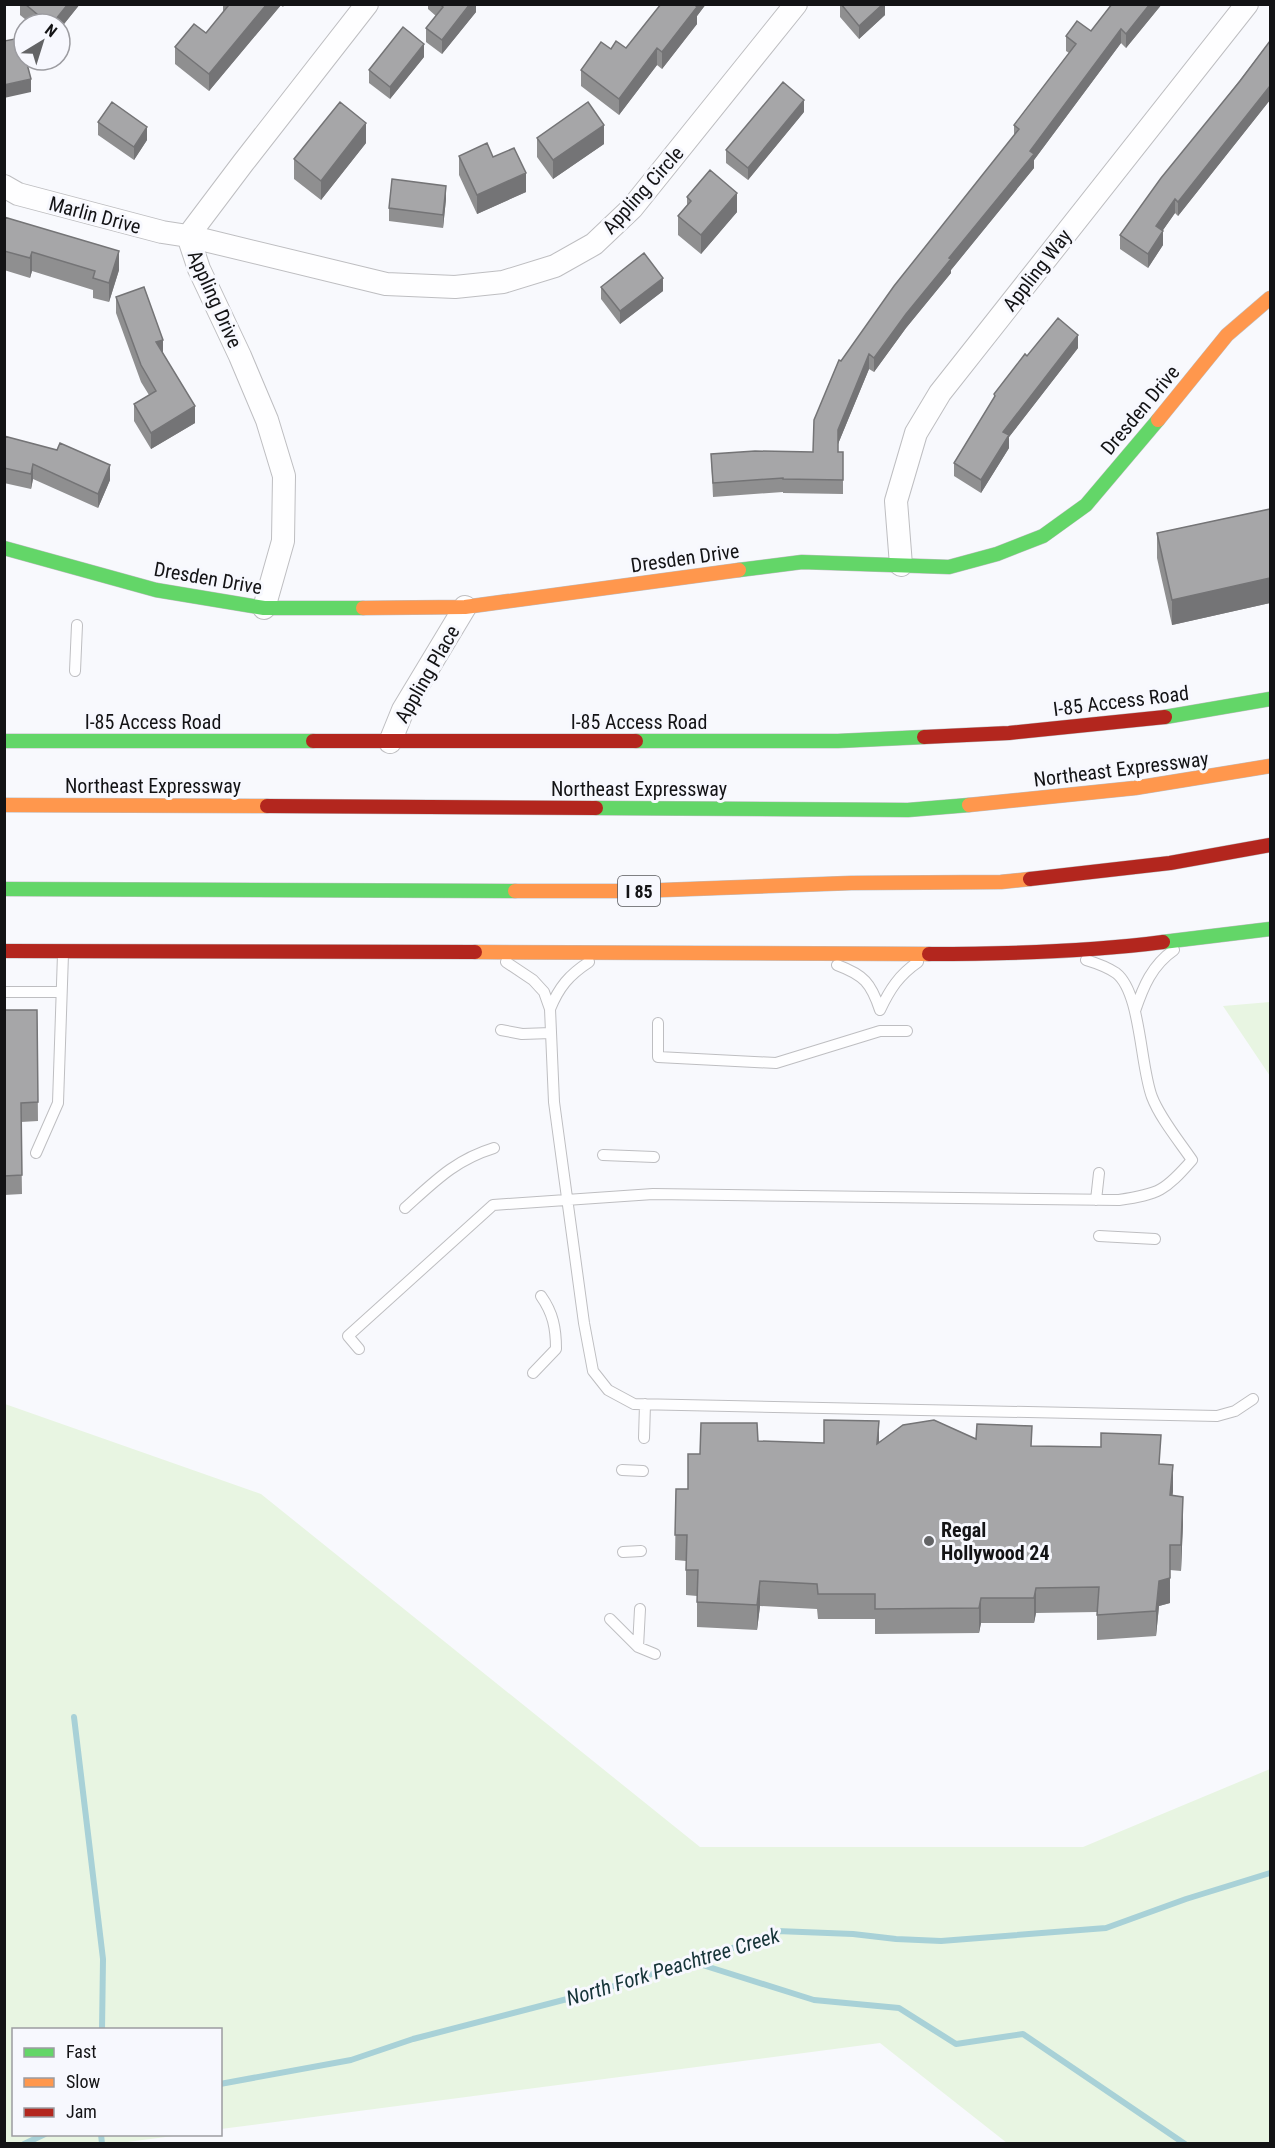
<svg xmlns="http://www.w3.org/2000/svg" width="1275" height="2148" font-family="'Roboto Condensed',sans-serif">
<rect width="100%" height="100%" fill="#f8f9fd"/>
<path fill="#e8f5e2" d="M1270,1002v74l-47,-70z
M5,1404l256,90 439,353h383l187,-78v374h-263l-127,-100 -659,86 -1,-99h-206v104l167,1 -69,9 -107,-1z"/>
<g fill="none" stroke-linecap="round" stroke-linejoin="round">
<path stroke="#a8d1d7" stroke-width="6" d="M74,1717l29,242 -1,71
M693,1962l121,38 85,8 57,36 67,-10 162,110
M220,2084l131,-24 62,-21 185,-48 124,-39 55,-21 76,3 43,5 45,2 165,-13 80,-29 84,-26
M101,2134l1,10
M24,2144l21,-10"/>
<defs>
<path id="lane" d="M75,671l2,-46
M506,962l27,18 11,12 6,17 4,93 30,221 9,48 15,19 26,14 583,12 18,-5 18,-12
M837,965c27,10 34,18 43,45
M4,992h57
M550,1009c9,-22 19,-34 39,-47
M880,1010c10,-21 19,-35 38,-48
M1135,1011c8,-24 17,-46 39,-61
M658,1023v34l118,6 104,-32h27
M501,1030l21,4 29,-1
M36,1153l22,-50 5,-149
M603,1155l51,2
M1096,1200l3,-27
M405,1208c30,-27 50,-48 89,-60
M1099,1236l56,3
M359,1349l-11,-13 145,-131 160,-11 466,6c40,-6 46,-9 73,-40 -13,-19 -32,-42 -40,-63 -12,-31 -11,-105 -36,-124 -9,-6 -20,-10 -30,-13
M533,1373l23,-24c0,-21 -3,-36 -15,-53
M644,1438l1,-34
M622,1470l21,1
M623,1552l18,-1
M610,1619l28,28 17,7
M638,1647l2,-38"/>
<path id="street" d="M4,186l14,8 144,38 26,4 198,48 69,3 48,-5 52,-16 39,-22 38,-36 164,-204
M901,565l-5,-64 20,-68 24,-40 307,-389
M264,608l19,-67 1,-65 -17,-56 -27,-64 -41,-87 -11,-33 55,-73 124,-159
M390,742l13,-32 62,-103"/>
<path id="fast" d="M4,548l152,42 108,18h99
M739,570l63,-8 147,5 48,-13 46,-18 43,-31 72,-85
M1165,717l105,-18
M4,741h309
M636,741h202l86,-4
M596,808l312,2 61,-5
M4,889l511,2
M1163,942l107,-13"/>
<path id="slow" d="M1158,420l69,-85 43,-37
M363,608l102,-1 274,-37
M4,805l263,1
M969,805l166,-17 135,-22
M515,891h122l214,-8 150,-1 29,-3
M475,952l454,2"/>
<path id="jam" d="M924,737l85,-4 156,-16
M313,741h323
M267,806l329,2
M1030,879l140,-16 100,-18
M4,951l471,1
M929,954c78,0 157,-2 234,-12"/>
</defs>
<use href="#lane" stroke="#bebec1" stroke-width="12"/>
<use href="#street" stroke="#bebec1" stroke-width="24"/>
<use href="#fast" stroke="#bebec1" stroke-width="15"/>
<use href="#slow" stroke="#bebec1" stroke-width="15"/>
<use href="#jam" stroke="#bebec1" stroke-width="15"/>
<use href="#lane" stroke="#fefeff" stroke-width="10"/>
<use href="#street" stroke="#fefeff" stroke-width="22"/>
<use href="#fast" stroke="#63d668" stroke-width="14"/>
<use href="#slow" stroke="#ff974d" stroke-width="14"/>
<use href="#jam" stroke="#b3261e" stroke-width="14"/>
</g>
<path fill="#8f8f90" d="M20,4h60l-20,25v-5h-29l-11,-9z
M223,4h62l-2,3 -2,-2 -72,86 -34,-27v-17l31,-14 17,-20z
M428,4h48v8l-34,42 -16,-12v-14l10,-12 -8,-7z
M661,4h45l-9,12v8l-35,45 -5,-4 -38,50 -38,-29v-16l30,-21 15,-1z
M840,4h45v11l-26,24 -19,-22z
M1112,4h50l-36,44 -5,-5 -87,117v8l-83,102v3l-45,55 -32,44 -5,-3 -31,75v8h5v42l-60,-1v-1l-70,5 -2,-43 102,-2 28,-91 173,-225v-11l55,-72 -3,-2v-15l25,-5z
M1270,41v59l-92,116 -3,-3 -12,17v15l-15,23 -28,-19v-14z
M424,57l-34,42 -21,-16v-13z
M804,112l-56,68 -22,-17v-13z
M98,122l49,18 -13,20 -36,-25z
M537,138l67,6 -51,35 -16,-22z
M366,143l-45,57 -27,-21v-20z
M459,156l67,36 -49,22 -18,-39z
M687,197l50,15 -36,42 -23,-19v-19l9,-11z
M446,199l-3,29 -54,-7v-13z
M4,217l115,53 -10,32 -16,-4v-8l-61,-19 -2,7 -26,-8z
M601,287l62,4 -43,33 -19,-25z
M116,297l47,56 32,70 -44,26 -17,-28v-17l15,-9 -8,-13 -25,-69z
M1078,348l-69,89v11l-28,45 -27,-17v-13l40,-65v-4l33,-38z
M4,436l106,44 -12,28 -65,-29 -2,10 -27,-6z
M1270,509v94l-98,22 -15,-67v-25z
M4,1010h33l1,111 -17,1 1,72 -18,1z
M976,1439l185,25 12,27 -1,5 11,26 -2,49 -11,-1v33l-11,3 -3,30 -59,4v-28l-61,1 -2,10h-53l-2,10 -104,1v-15h-57l-1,-10 -57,-3 -3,24 -60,-3v-31l-11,-1v-34l-11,-1 1,-71h12l12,-35 58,-13 66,2z"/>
<path fill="#747476" d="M68,4h12l-20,25v-5h-8z
M267,4l14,1 -72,86v-17z
M476,4v8l-34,42v-14l28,-35z
M694,4h12l-9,12v8l-35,45v-17z
M883,4h2v11l-26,24v-13z
M1150,4h12l-36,44v-14z
M1121,29v14l-87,117v8l-83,102v3l-45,55 -32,44v-14l32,-44z
M424,44v13l-34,42v-12z
M657,48v17l-38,50v-16z
M31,79v13l-27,6v-13z
M1270,86v14l-92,116v-14z
M804,100v12l-56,68v-12z
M366,123v20l-45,57v-19z
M604,125v19l-51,35v-19z
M147,127v13l-13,20v-13z
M526,173v19l-49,22v-19z
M446,186v13l-3,29v-13z
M737,193v19l-36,42v-19z
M1175,199v14l-19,27v-14z
M1163,231v14l-15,23v-14z
M119,251v19l-10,32v-19z
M32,252v19l-2,7v-20z
M663,278v13l-43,33v-13z
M1078,335v13l-69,89v11l-28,45v-13l22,-48z
M163,340v16l-7,-14z
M869,354v15l-31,75v-14z
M195,406v17l-44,26v-16z
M33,464v15l-2,10v-15z
M110,465v15l-12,28v-14z
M1270,578v25l-98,22v-25z
M879,1421v25l-2,-2z
M1173,1465v26l-3,30v-26z
M1183,1497v25l-2,49v-26z
M1170,1578v25l-11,3 -3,30v-25l3,-30z
M760,1581v25l-3,24v-25z
M1036,1588v25l-2,10v-25z
M981,1598v25l-2,10v-25z"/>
<path fill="#a6a6a8" stroke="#747476" stroke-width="1.5" d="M25,4h43l-16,20h-3z
M226,4h41l-58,70 -34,-27 19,-23 12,9 22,-27z
M440,4h30l-28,36 -16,-12 17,-21z
M661,4h33l3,3 -35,45 -5,-4 -38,51 -38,-29 20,-28 10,7 5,-8 10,7z
M841,4h42l-24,22z
M1112,4h38l-24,30 -5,-5 -91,122 4,3 -85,104 2,1 -45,55 -32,44 -5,-4 -31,76v22h5v28l-60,-1v-1l-70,5 -2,-29 44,-3 58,1 1,-32 25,-60 2,1 53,-75 125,-157 -5,-4 62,-81 -10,-8 11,-15 14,10z
M403,27l21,17 -34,43 -21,-17z
M20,38l4,14v8h2l5,19 -27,6v-44z
M1270,41v45l-92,116 -3,-3 -19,27 7,5 -15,23 -28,-19 41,-57 79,-97z
M783,82l21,18 -56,68 -22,-18z
M112,102l35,25 -13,20 -36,-25z
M340,102l26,21 -45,58 -27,-22z
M588,102l16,23 -51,35 -16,-22z
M487,143l6,14 21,-9 12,25 -49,22 -18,-39z
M710,170l27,23 -36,42 -23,-19 13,-15 -4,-4z
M392,179l54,7 -3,29 -54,-7z
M4,217l115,34 -10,32 -16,-5 2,-7 -63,-19 -2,6 -26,-7z
M644,253l19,25 -43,33 -19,-24z
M144,287l19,53 -7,2 39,64 -44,27 -17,-29 22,-13 -15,-26 -25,-68z
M1058,318l20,17 -75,97 6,3 -28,45 -27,-17 41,-67 -1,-2 31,-40 2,2z
M4,436l53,14 3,-7 50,22 -12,29 -65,-30 -2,10 -27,-6z
M1270,509v69l-98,22 -15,-67z
M4,1010h33l1,92 -17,1 1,72 -18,1z
M824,1420l55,1 -2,23 26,-19 31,-5 42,19 1,-15 55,2 -1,20 70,1v-14l60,2 -2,29 14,1 -3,30 13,2 -2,48h-11v33l-11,3 -3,30 -59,4 2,-28 -63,1 -2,10h-53l-2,10 -104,1v-15h-57l-1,-10 -57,-3 -3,24 -60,-3 1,-32h-12l1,-35h-12l1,-46h12v-35h12l1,-31h56l1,18 66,2z"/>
<circle fill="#636466" stroke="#f7f8fe" stroke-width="2" cx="929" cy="1541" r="6"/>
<g text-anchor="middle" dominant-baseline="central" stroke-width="6" stroke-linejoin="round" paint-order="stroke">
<rect fill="#f7f8fe" stroke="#57585b" stroke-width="1.5" x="618" y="876" width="42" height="30" rx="4.5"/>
<g font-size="18" font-weight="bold" fill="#131315">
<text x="639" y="891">I 85</text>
</g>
<g font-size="20" fill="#131315" stroke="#f7f8fe">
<text transform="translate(643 190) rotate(-48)">Appling Circle</text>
<text transform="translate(95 215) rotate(15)">Marlin Drive</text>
<text transform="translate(1037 270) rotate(-52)">Appling Way</text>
<text transform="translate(215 299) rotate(66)">Appling Drive</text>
<text transform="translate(1140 410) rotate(-50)">Dresden Drive</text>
<text transform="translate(685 558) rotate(-8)">Dresden Drive</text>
<text transform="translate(208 578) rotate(10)">Dresden Drive</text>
<text transform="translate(427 674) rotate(-60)">Appling Place</text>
<text transform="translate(1121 701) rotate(-7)">I-85 Access Road</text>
<text x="153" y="722">I-85 Access Road</text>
<text x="639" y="722">I-85 Access Road</text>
<text transform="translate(1121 769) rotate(-7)">Northeast Expressway</text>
<text x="153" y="786">Northeast Expressway</text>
<text x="639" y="789">Northeast Expressway</text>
</g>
<g font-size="20" font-weight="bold" fill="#131315" stroke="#f7f8fe" text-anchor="start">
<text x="941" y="1530">Regal<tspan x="941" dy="23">Hollywood 24</tspan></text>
</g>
<g font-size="21" font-style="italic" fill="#163438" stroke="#f7f8fe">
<text transform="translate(673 1967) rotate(-17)">North Fork Peachtree Creek</text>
</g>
</g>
<rect width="1275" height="2148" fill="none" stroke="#131315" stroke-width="12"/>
<rect x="12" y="2028" width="210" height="108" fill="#f7f8fe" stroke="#9c9ca1" stroke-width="1.5"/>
<rect x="24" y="2048" width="30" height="9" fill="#63d668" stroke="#9c9ca1" stroke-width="1.5"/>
<text x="66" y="2058" font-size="18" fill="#131315">Fast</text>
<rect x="24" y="2078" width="30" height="9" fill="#ff974d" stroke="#9c9ca1" stroke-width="1.5"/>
<text x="66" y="2088" font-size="18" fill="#131315">Slow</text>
<rect x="24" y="2108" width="30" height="9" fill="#b3261e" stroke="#9c9ca1" stroke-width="1.5"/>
<text x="66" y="2118" font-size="18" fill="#131315">Jam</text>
<g transform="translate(42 42) rotate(38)"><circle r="28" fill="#f7f8fe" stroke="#9c9ca1" stroke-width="1.5"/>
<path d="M0-4.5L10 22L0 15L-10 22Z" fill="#636466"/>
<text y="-9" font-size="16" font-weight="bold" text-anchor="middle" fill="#131315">N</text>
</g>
</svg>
